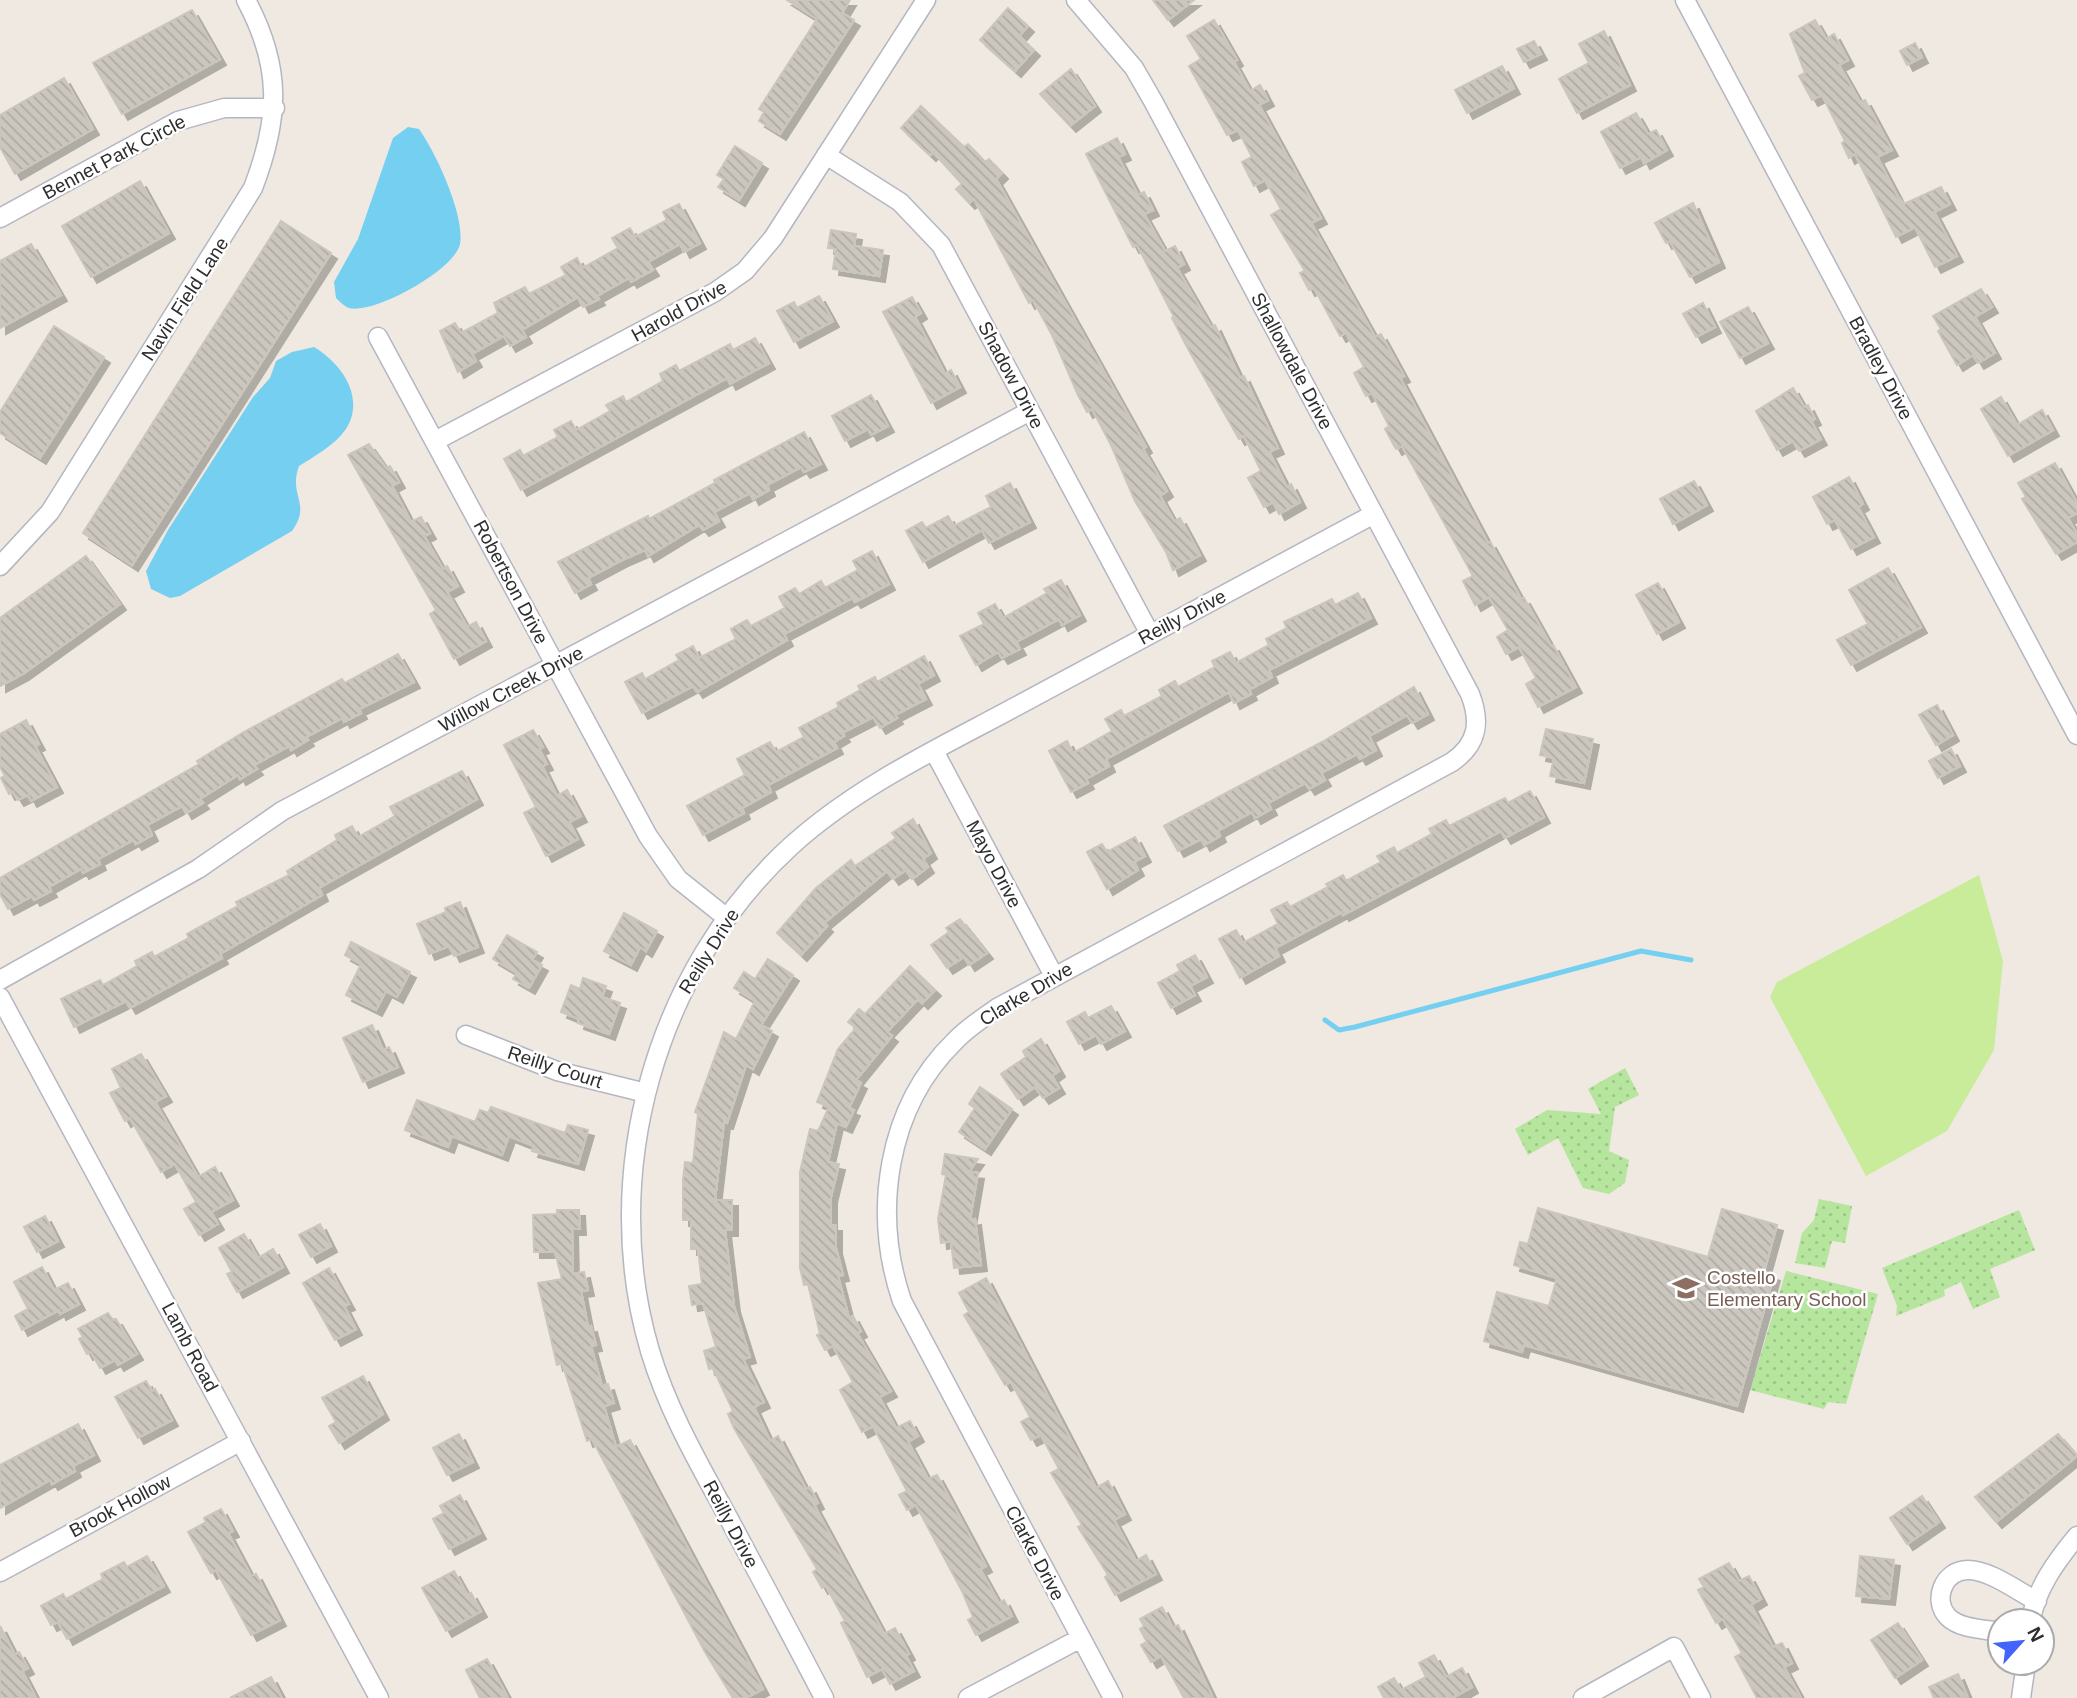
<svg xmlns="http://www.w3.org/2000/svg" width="2077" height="1698" font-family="Helvetica,sans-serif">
<defs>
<pattern id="park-dots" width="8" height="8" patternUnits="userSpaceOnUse" patternTransform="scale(1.75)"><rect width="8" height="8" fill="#b6e59e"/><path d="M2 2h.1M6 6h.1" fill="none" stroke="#9dc588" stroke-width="1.8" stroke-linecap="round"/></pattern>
<pattern id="building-back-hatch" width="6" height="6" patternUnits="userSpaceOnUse" patternTransform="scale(1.75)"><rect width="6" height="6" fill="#cbc7bf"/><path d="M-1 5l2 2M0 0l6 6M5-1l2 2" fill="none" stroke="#afaba4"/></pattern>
<filter id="shadow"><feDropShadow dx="6" dy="6" stdDeviation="0" flood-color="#0004"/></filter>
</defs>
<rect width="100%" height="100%" fill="#efe9e1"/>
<path fill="url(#park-dots)" d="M1625,1068l14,27 -24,12 -6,44 20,9 -4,23 -16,11 -26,-6 -25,-50 -30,17 -13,-26 32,-19 54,4 -13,-25z
M1819,1199l33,7 -7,37 -13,-2 -7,27 -30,-5 7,-30 12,-13z
M2019,1210l16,40 -45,19 10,28 -27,12 -12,-27 -17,8 1,6 -49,20 1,-10 -15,-38z
M1786,1271l92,23 -32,110 -18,-2 -4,7 -74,-19z"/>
<path fill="#c9ec9a" d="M1979,875l24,86 -9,89 -47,81 -81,45 -96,-179 7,-15z"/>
<path fill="#75cff0" d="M408,127l11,2c17,24 46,86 41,115 -5,26 -87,71 -111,64 -5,-2 -9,-6 -13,-10l-2,-16 24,-43 35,-101z
M314,347c27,16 52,50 32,82 -11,16 -31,27 -47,37 -11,30 13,37 -7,65l-112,65 -10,2 -19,-9 -5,-18 22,-41 85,-133 17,-19 6,-17 16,-9z"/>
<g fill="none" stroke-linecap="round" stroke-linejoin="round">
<path stroke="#75cff0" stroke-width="5" d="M1325,1020l14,10 16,-3 286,-76 50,9"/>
</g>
<path fill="url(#building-back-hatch)" stroke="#cbc5ba" stroke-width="2" filter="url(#shadow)" d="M787,0h63l-8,13 12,7 -74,114 -21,-13 5,-9 -5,-3 58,-90z
M1153,0h41l-26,20z
M1008,8l20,18 -9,10 15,14 -19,21 -35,-31z
M192,10l28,49 -98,55 -29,-51z
M1214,20l23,40 -3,2 16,29 10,-6 8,15 -9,5 62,113 -10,5 64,114 6,-3 23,42 -4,2 88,165 2,-1 31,57 3,-1 27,48 2,-1 23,42 -38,20 -12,-23 10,-6 -17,-31 -13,7 -9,-17 11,-7 -19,-33 -14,8 -12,-24 10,-5 -71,-130 -6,3 -11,-20 4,-3 -17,-33 -6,3 -12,-23 10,-6 -18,-34 -6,3 -26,-48 -5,2 -9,-17 5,-2 -34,-56 10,-6 -16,-29 -11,6 -12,-24 10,-5 -14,-27 -11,5 -38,-69 12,-7 -14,-23z
M1815,20l11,19 8,-5 14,26 -9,5 21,37 5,-2 27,50 -15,7 21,40 6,7 37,-17 9,17 -16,8 23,44 -22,11 -20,-40 -19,10 -41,-83 -6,4 -7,-15 3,-2 -23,-46 -10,5 -13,-24 6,-3 -15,-39z
M1604,31l26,54 -53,28 -18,-34 30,-16 -10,-19z
M1534,41l7,13 -17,8 -7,-13z
M1915,43l7,14 -15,8 -7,-14z
M1502,66l12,22 -47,25 -12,-23z
M1071,69l24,37 -25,20 -30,-32z
M64,78l29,51 -78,45 -15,-27v-32z
M921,106l43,41 4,-3 17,18 4,-3 13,14 -6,6 150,268 -3,2 24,42 -7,5 14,25 6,-3 20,37 -27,15 -7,-18 -31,-51 -24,-56 -19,-36 -5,3 -9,-17 -26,-60 -19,-35 -4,3 -55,-104 -5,4 -13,-14 6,-5 -29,-32 -3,3 -29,-27z
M1636,113l12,21 8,-4 11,20 -23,13 -3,-6 -21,11 -19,-36z
M1117,138l8,16 -7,3 20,38 6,-3 9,18 -9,4 21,37 10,-5 9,18 -7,4 34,59 4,-2 25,53 4,-2 34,72 -9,4 18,35 4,-3 9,18 -21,12 -6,-12 -9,5 -16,-29 13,-7 -17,-35 -5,3 -52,-92 -15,-29 2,-1 -37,-72 -4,2 -47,-93z
M735,146l27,17 -23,37 -21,-13 6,-8 -7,-4z
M140,181l29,52 -78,44 -29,-51z
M1693,203l26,59 -29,15 -20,-36 -4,2 -11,-20z
M679,204l21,39 -16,9 -4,-8 -32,18 5,8 -22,12 -2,-4 -32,18 2,3 -16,8 -5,-10 -56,33 4,7 -16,9 -6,-10 -32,18 4,7 -18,11 -18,-41 15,-8 6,10 37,-20 -4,-10 31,-16 4,7 37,-19 -5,-8 16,-9 5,10 36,-20 -6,-10 18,-10 5,9 32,-17 -4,-8z
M281,221l50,32 -199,312 -49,-32z
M831,230l25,4 -2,12 29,4 -4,26 -46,-7 3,-20 -8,-1z
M31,244l30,51 -61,33v-67z
M1981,289l11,18 -17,10 20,36 -17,10 -5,-8 -16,10 -19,-34 3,-2 -8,-13z
M819,296l14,25 -39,21 -17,-31 17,-9 3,6z
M912,297l9,16 -6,4 30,57 6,-4 9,17 -29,16 -48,-91z
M1703,303l12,24 -19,10 -13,-23z
M1748,307l20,36 -28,15 -20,-36z
M54,326l50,31 -64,101 -40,-25v-21z
M755,338l14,25 -39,21 -3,-6 -206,112 -17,-31 16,-9 3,6 35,-19 -4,-7 17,-9 5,9 34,-19 -4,-6 17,-9 3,6 37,-21 -3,-7 16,-9 3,6 51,-27 3,6z
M1793,388l11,19 4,-2 7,14 -4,2 10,18 -22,12 -6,-10 -16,9 -21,-39z
M871,395l17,31 -17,9 -3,-6 -23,12 -13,-25z
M2001,397l16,28 25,-15 11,20 -45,26 -27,-47z
M804,432l17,32 -17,8 -3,-5 -34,18 2,5 -16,9 -3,-6 -36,19 5,9 -16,9 -4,-5 -51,31 -3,-6 -23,10 -34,18 3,6 -16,9 -17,-31 90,-46 1,3 66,-36 -1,-3z
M369,444l17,24 4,-2 9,16 -7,4 19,36 10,-5 9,16 -6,3 19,33 4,-3 11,20 -11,6 20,35 9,-5 10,19 -32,18 -24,-45 6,-4 -88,-155z
M2055,463l22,40v10l-9,5 9,16v8l-21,12 -34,-55 4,-2 -8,-14z
M1849,477l14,27 -5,3 16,30 -23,12 -16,-29 -8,4 -14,-27z
M1694,481l13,24 -34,19 -13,-25z
M1010,483l20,39 -41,21 -7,-13 -59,32 -17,-31 16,-9 4,6 22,-12 6,10 37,-19 -5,-11z
M872,551l17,33 -34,18 -3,-4 -68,36 3,6 -90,52 -4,-6 -51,27 -17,-31 17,-9 3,6 34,-19 -3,-5 17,-9 6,12 37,-19 -5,-10 16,-9 4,6 34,-18 -6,-11 16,-9 4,6 22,-13 4,7 33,-18 -5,-9z
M86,556l34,48 -97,70 -23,12v-68z
M1888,568l33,59 -70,38 -14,-25 31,-16 -19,-34z
M1061,580l19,35 -18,10 -3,-6 -43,23 4,7 -18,9 -4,-6 -22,13 -16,-29 24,-12 -6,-11 17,-9 8,14 44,-25 -3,-4z
M1658,583l21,39 -22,12 -21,-39z
M1358,593l13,25 -102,52 3,7 -23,13 2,4 -17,9 -5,-11 -123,67 3,7 -23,13 2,4 -17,9 -22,-41 18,-10 6,12 39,-22 -7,-12 16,-9 3,6 38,-20 -3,-6 16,-9 3,6 37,-20 -3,-6 18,-9 6,11 33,-18 -3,-6 21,-11 -3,-6 48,-23 3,6z
M398,654l16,28 -55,27 2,4 -17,9 -2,-4 -36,19 2,3 -17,10 -2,-4 -35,19 3,4 -17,10 -2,-4 -38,24 3,4 -17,10 -4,-7 -35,19 5,10 -16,9 -3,-4 -35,19 2,5 -17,9 -2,-4 -32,18 2,4 -17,9 -2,-4 -24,13 -8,-15v-16l199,-114 -2,-3 45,-28 100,-54 3,4z
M924,656l10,19 -16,9 8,15 -31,16 2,3 -17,10 -7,-11 -31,16 2,3 -10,6 3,6 -69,37 3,7 -29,16 2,5 -41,22 -16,-29 58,-31 -8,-16 33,-17 6,10 28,-15 -5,-9 40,-21 -2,-4 23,-13 -2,-4 17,-9 2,5z
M1414,687l14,27 -16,9 -5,-8 -38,21 7,14 -16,9 -3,-5 -36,19 4,7 -16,9 -4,-6 -37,20 3,6 -16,9 -3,-6 -34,19 2,5 -16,9 -3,-6 -23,12 -14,-25 158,-84z
M1937,705l16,30 -17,10 -17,-30z
M26,720l13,24 -4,2 22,41 -26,14 -3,-6 -10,5 -5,-8 -4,2 -8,-16 4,-2 -5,-9v-33z
M1546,729l47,10 -9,44 -34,-7 4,-18 -14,-3z
M533,730l10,17 -4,2 8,15 -5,2 15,30 10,-6 14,26 -12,6 9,17 -32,17 -22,-43 12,-6 -32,-62z
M1951,749l9,17 -22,12 -9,-17z
M462,771l15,28 -158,89 3,7 -102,59 2,4 -92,50 -4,-7 -52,26 -13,-28 39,-19 3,5 34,-19 -2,-5 17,-9 2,5 35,-19 -2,-4 51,-28 -2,-4 53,-27 -2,-4 50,-31 -2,-5 17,-9 6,11 37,-21 -5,-9z
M1530,791l14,26 -39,21 -4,-7 -158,84 -1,-3 -67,36 4,8 -39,22 -21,-39 17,-9 7,13 35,-19 -7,-14 16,-8 3,5 38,-20 -2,-3 17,-9 3,6 35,-19 -4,-6 17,-9 3,6 35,-19 -3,-5 17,-9 3,6 56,-28 3,5z
M913,819l18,34 -8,6 5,8 -16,12 -6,-9 -13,9 -6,-8 -63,52 3,3 -26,29 -24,-22 39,-45 35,-28 4,6 41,-28 -4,-5z
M1135,837l10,19 -11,6 4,8 -31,19 -20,-37 15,-8 5,8z
M460,902l18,45 -24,9 -5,-10 -20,8 -12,-30 29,-12 -1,-4z
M624,913l33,18 -11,20 -6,-4 -9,18 -27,-14z
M960,919l27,34 -18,12 -5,-8 -17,11 -16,-23 18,-13 -3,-4z
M507,935l30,17 -5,8 10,5 -13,23 -16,-9 4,-6 -24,-14z
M351,942l59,30 -13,25 -11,-6 -10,19 -30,-15 15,-31 -16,-9z
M1195,955l12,22 -17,9 5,9 -24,13 -13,-25 22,-12 -3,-6z
M768,959l25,16 -32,50 11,6 -19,38 -7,-4 -19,58 -3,-1 -9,78h17v30h-7l9,76 16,51 -7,2 21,43 -10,5 16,34 8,-5 28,53 4,-2 8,16 -4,2 70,129 11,-6 14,26 -3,2 8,15 -24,13 -8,-15 -15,8 -26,-54 4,-2 -19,-35 -4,2 -9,-16 4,-3 -83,-141 -6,-14 5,-3 -20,-43 -4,1 -5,-18 12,-4 -13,-44 -11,2 -3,-19 13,-2 -4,-35h-7v-29h-8v-40l2,-18 8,1 5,-49 -3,-2 29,-80 12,7 19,-38 -21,-13 10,-16 11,7z
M910,966l25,24 -13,13 -4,-4 -31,33 5,4 -36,44 5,3 -12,25 5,2 -8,17 -9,-4 -9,39 11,2 -8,33v28h5v23l7,27 -5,1 11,42 4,-2 8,15 -4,2 34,58 -12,6 17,31 14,-7 8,15 -10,6 20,37 9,-4 49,91 -6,3 19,34 5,-3 8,16 -36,19 -8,-15 5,-3 -10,-24 -47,-88 -9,5 -8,-15 8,-4 -34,-65 -11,6 -22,-42 13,-8 -20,-36 -8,4 -8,-15 3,-1 -12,-50 -4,1 -4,-17v-96l10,-43 8,2 11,-24 -12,-5 21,-53 18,-21 -8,-6 11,-13 6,5z
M583,978l23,8 -4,11 18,6 -11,31 -31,-11 1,-4 -18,-7 10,-27 9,4z
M1111,1006l14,25 -24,13 -5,-9 -17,9 -12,-22 18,-10 3,6z
M372,1025l11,25 6,-3 9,20 -35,15 -20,-44z
M1041,1039l18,32 -7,5 7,12 -16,10 -8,-11 -17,12 -17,-25 25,-17 -3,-6z
M141,1054l25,42 -11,6 43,75 17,-10 18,33 -22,12 7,12 -19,11 -15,-26 12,-7 -21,-38 -14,8 -31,-54 -5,3 -15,-28 11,-5 -9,-19z
M980,1087l32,22 -27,40 -26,-17 16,-24 -6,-4z
M417,1100l58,22 5,-12 8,3 3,-6 74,26 3,-8 20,5 -10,34 -46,-13 2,-5 -25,-10 -7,19 -50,-19 -4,11 -43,-17z
M945,1154l33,5 -9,13 9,1 -8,47 5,-1 6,46 -27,3 -3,-27 -10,2 -3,-24 8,-44 -4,-1z
M1538,1208l170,49 14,-48 55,16 -13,47 10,3 -37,131 -213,-61 -2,7 -38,-11 13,-49 52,14 8,-28 -43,-13 6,-23 8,2z
M557,1210h22l1,19h-8l1,45 11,-2 4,18 -7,1 7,36 3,-1 5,19 -5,1 11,40 6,-2 6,19 -10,3 12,41 14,-7 133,249 -17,9h-13l-28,-46 -113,-213 -5,2 -25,-78 -5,2 -19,-82 24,-4 -7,-27h-21l-1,-37 24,-1z
M45,1216l13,25 -21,11 -13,-25z
M320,1224l11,22 -20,11 -12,-22z
M244,1234l14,24 15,-9 10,18 -46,25 -10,-18 5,-2 -13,-24z
M42,1267l12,23 14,-7 11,21 -19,10 -1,-4 -37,20 -7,-14 13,-7 -14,-27z
M329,1268l20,36 -5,2 12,23 -21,11 -32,-57z
M986,1278l110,210 12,-7 17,33 -11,6 22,41 10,-6 10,19 -41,21 -10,-18 3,-2 -30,-48 4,-2 -31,-52 8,-4 -18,-34 -10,5 -10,-18 9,-5 -19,-35 -6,3 -41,-70 5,-3 -10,-19z
M108,1313l5,7 3,-1 21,35 -19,11 -3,-5 -15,8 -9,-16 -4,2 -8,-15 4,-2 -5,-8z
M363,1376l20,38 -44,29 -10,-17 7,-4 -14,-24z
M146,1381l6,10 3,-2 17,31 -34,18 -23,-41z
M78,1424l16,31 -21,11 2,5 -23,13 -2,-4 -50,28v-43z
M459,1434l14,28 -26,13 -14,-27z
M2058,1434l19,22 -81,66 -21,-25z
M460,1495l20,38 -31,16 -16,-30 11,-6 -4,-7z
M1922,1496l17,26 -32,22 -17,-26z
M221,1509l12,22 -5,2 23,43 5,-2 24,46 -29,15 -35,-65 -5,3 -23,-41 18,-10 -2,-4z
M147,1556l17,30 -97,53 -9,-17 -7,3 -10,-19 22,-12 3,5 37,-20 -2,-5 23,-12 3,5z
M1860,1556l34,4 -5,39 -33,-3z
M1729,1563l10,18 10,-5 12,23 -10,6 22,42 9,-4 10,20 -8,4 17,31h-44l-22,-41 7,-4 -19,-34 -7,4 -18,-33 6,-3 -5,-8z
M454,1571l14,25 3,-3 10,18 -35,20 -24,-43z
M1162,1607l11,21 5,-3 35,73h-29l-23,-42 -10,6 -10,-17 6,-3 -7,-13 4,-3 -4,-7z
M1898,1623l24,37 -27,18 -24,-38z
M0,1626l15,29 4,-3 9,16 -6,3 14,27h-36z
M1434,1655l12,22 16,-9 10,19 -20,11h-68l-6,-11 16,-9 7,12 25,-13 -7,-14z
M487,1659l21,39h-28l-14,-28z
M1958,1674l10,24h-34l-5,-11z
M271,1677l11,21h-52z"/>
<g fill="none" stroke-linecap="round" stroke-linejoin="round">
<defs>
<path id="minor" d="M1076,0l58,68 19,33 317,593c11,28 8,50 -18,68l-455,246c-14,10 -30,20 -42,33 -69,67 -83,172 -53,260l211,397
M1685,0l392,735
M826,155l74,47 41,43 209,389
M0,218l178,-97 46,-13h51
M378,337l270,499 30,43 49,39
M435,441l280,-149 30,-21 28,-33 153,-238
M0,566l50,-54 203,-324c27,-70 29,-121 -7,-188
M934,751l120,225
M0,980l198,-111 84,-58 748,-400
M0,997l379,701
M466,1035l91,36 89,22
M0,1572l241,-131
M2031,1621c4,-31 26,-61 46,-85
M2000,1632c-16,-3 -40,-3 -52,-15 -16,-16 -5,-47 20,-47 22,0 49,21 69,31
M824,1698c-31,-60 -63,-119 -95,-179 -30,-55 -61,-108 -79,-168 -52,-176 5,-381 141,-505 66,-60 148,-98 226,-140 119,-64 238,-128 357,-192
M968,1698l113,-60
M1583,1698l91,-51 27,51
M2021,1698l5,-35"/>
</defs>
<use href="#minor" stroke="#b4b7c1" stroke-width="21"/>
<use href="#minor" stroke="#fff" stroke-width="18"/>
</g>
<defs>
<symbol id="school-bare" viewBox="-9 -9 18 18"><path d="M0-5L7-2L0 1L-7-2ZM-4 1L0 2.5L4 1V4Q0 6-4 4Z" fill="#8d6e63" stroke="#fff" stroke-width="2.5" paint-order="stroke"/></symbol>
</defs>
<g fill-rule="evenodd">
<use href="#school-bare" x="1667" y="1269" width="38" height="38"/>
</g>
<g text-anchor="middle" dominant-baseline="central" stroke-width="5" stroke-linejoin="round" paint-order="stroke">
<g font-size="19" fill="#2e2e2e" stroke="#fff">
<text transform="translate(114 157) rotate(-28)">Bennet Park Circle</text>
<text transform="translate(185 299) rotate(-57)">Navin Field Lane</text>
<text transform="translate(679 311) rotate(-29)">Harold Drive</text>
<text transform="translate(1292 361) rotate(62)">Shallowdale Drive</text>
<text transform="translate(1881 368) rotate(62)">Bradley Drive</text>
<text transform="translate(1011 375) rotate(62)">Shadow Drive</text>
<text transform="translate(511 582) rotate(62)">Robertson Drive</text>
<text transform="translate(1182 617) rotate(-28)">Reilly Drive</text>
<text transform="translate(511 689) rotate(-28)">Willow Creek Drive</text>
<text transform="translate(994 864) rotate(62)">Mayo Drive</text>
<text transform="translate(709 951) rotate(-58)">Reilly Drive</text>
<text transform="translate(1026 994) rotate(-31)">Clarke Drive</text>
<text transform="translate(555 1067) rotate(18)">Reilly Court</text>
<text transform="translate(190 1347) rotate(62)">Lamb Road</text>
<text transform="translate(120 1506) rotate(-28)">Brook Hollow</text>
<text transform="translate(731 1524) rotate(62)">Reilly Drive</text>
<text transform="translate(1035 1553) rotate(62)">Clarke Drive</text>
</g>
<g font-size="19" fill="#785e54" stroke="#fff" text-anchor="start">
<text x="1707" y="1277">Costello<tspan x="1707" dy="22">Elementary School</tspan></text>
</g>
</g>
<g transform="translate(2021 1642) rotate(63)"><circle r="33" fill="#ffffff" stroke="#ababab" stroke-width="2"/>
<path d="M0-5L12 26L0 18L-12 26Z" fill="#4264fb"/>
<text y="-10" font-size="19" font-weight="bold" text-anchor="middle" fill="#2e2e2e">N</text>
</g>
</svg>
